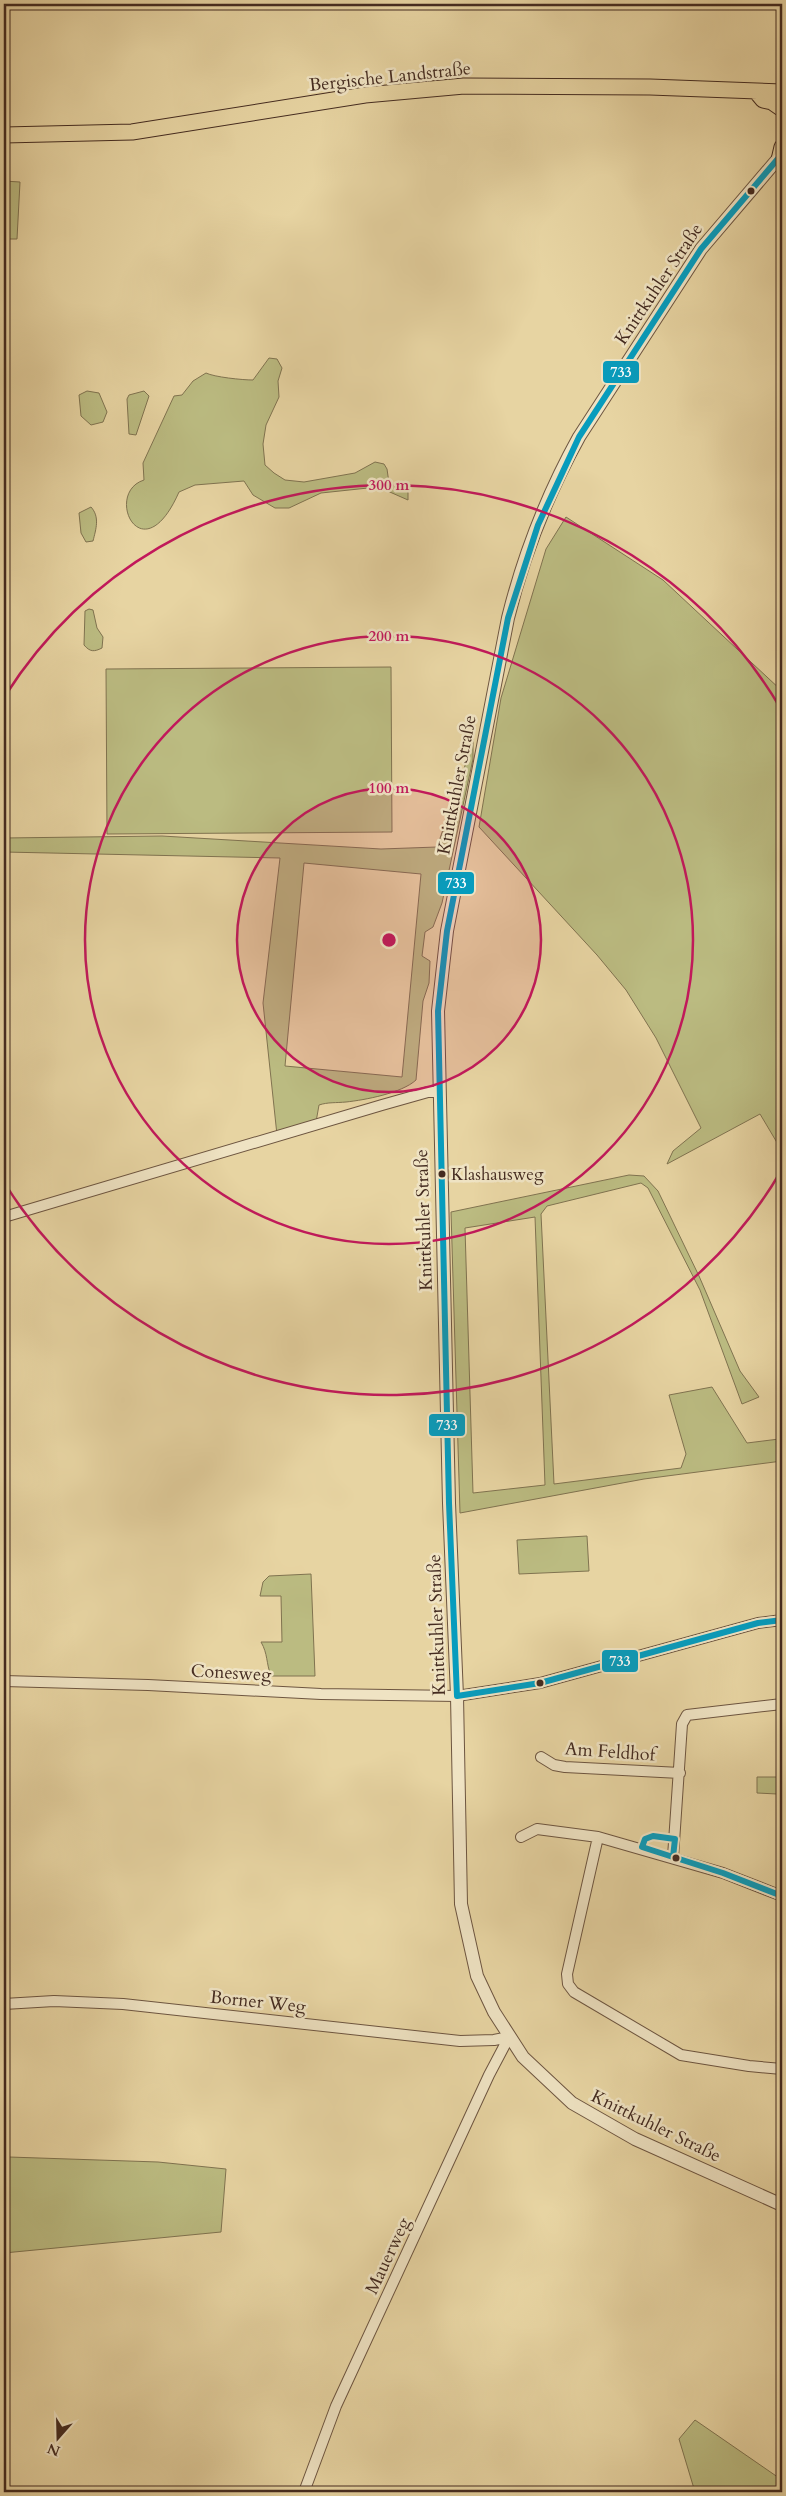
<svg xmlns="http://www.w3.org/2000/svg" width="786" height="2496" font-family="Cardo,serif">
<rect width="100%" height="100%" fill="#e7d4a2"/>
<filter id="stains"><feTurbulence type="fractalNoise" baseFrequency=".004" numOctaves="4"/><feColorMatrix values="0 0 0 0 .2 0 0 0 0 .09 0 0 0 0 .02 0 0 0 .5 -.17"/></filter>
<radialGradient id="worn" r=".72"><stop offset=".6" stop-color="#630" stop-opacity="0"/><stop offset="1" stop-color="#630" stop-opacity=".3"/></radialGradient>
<path fill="#bbbb81" stroke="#807350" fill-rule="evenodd" d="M4,181l16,1 -3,57h-13z
M269,358l8,1 5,9 -4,13 1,16 -13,28 -3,19 2,21 9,8 11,7 19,2 51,-9 20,-11 9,2 3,5 2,14 19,9v8l-25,-11 -15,-1 -47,5 -32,15h-14l-22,-13 -9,-14 -49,4 -16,7c-37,84 -76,1 -35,-12l-1,-17 31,-67 8,-1 11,-14 13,-8c8,4 36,7 47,7z
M87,391l12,2 8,19 -4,10 -12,3 -10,-9 -2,-21z
M144,391l5,5 -13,39 -7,-1 -2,-35 2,-4z
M91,507c9,10 5,22 2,34l-7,1 -5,-9 -2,-20z
M566,517l97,63 119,111v460l-22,-37 -93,50 6,-13 28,-23 -45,-90 -30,-48 -29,-35 -118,-128 22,-129 45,-149z
M89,609l4,1 4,18 6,9 -1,11c-8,4 -12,4 -18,-3l1,-34z
M391,667l1,165 -285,2 -1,-165z
M473,732v27l-31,144 -9,24 -8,5 -3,24 8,5 -1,22 -6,18 -7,79c-14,13 -51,20 -70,22 -10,1 -18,0 -27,3l-3,17 -39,13 -14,-132 17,-145 -276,-6v-14l158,-2 219,13 56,-2 31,-90zM304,863l117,11 -19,203 -117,-11z
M629,1175l15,1 14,15 41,85 41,95 19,26 -17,7 -42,-114 -52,-102 -7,-5 -94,23 -6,8 13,270 127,-16 5,-14 -17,-59 43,-8 35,56 32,-4 3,22 -138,18 -184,34 -9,-301zM535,1217l10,268 -72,8 -8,-265z
M587,1536l2,35 -70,3 -2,-34z
M311,1574l4,102h-44c-5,-13 -3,-22 -10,-34h21l-1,-46h-21l3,-14 6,-6z
M757,1777h25v36h-5v-19l-20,-1z
M9,2157l149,5 68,7 -5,63 -217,21v-65h3z
M695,2420l87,60v12h-87l-16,-53z"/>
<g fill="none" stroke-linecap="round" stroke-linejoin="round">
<defs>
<path id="minor" d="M4,1217l378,-112 46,-13h10
M4,1681l144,4 173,9 136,2 83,-13 218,-60 24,-3
M541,1757l13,8 11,2 115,6
M521,1837l16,-8 61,8 -31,137 1,10 6,8 107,63 68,11 33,3
M598,1837l125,36 59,23
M673,1857l9,-133 5,-9 95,-11
M4,2004l50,-3 69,3 337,37 34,-1 15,-3
M304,2492l32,-86 153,-331 20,-38"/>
<path id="tertiary" d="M782,154l-81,95 -122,188c-32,58 -55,116 -71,181l-61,313 -9,80 11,492 8,193 4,208 16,72 17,36 29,45 49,46 63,36 147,66"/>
<path id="primary" d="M758,94l5,6 9,2 10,7
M4,135l128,-3 233,-37 99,-9 186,1 132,5
M779,160l3,-13"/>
</defs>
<use href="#minor" stroke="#6d5540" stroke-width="12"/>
<use href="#tertiary" stroke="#6d5540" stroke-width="14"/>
<use href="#primary" stroke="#442b20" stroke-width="17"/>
<use href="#minor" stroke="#efe3c3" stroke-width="10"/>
<use href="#tertiary" stroke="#efe3c3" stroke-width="12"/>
<use href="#primary" stroke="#e7d4a2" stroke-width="15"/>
<defs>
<path id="bus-1" d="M457,1696l-8,-193 -11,-492 9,-80 61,-313 30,-93 41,-88 122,-188 81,-95
M457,1696l83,-13 218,-60 24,-3
M653,1836l22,3 -2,18 -31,-10 3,-8z
M673,1857l50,16 59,23"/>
</defs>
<use href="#bus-1" stroke="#efe3c3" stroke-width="10"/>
<use href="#bus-1" stroke="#079cbd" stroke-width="6"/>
</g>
<circle cx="389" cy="940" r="152" fill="#c2185b" fill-opacity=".12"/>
<g fill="none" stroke="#c2185b" stroke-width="2.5">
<circle cx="389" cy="940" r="152"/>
<circle cx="389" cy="940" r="304"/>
<path d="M781 1171A455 455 0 0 1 5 1184M5 696A455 455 0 0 1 781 709"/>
</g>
<g fill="#442b20" stroke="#efe3c3" stroke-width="2">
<circle cx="751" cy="191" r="4.5"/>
<circle cx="442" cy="1174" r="4.5"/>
<circle cx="540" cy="1683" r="4.5"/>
<circle cx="676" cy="1858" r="4.5"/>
</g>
<g text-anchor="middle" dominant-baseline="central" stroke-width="5" stroke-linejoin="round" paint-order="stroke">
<g font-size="17" fill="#442b20" stroke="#efe3c3" text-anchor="start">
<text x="451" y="1174">Klashausweg</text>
</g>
<g font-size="18" fill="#442b20" stroke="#efe3c3">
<text transform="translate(390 77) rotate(-6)">Bergische Landstraße</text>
<text transform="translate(659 284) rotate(-56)">Knittkuhler Straße</text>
<text transform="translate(457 785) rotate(-79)">Knittkuhler Straße</text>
<text transform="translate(424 1220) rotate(-92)">Knittkuhler Straße</text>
<text transform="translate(437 1625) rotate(-92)">Knittkuhler Straße</text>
<text transform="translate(231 1673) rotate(3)">Conesweg</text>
<text transform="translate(610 1752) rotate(4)">Am Feldhof</text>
<text transform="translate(258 2002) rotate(6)">Borner Weg</text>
<text transform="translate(656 2126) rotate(26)">Knittkuhler Straße</text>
<text transform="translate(388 2256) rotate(-65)">Mauerweg</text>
</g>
</g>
<circle cx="389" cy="940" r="8" fill="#c2185b" stroke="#efe3c3" stroke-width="2.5"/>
<g font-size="15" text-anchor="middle" font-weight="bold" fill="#c2185b" stroke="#efe3c3" stroke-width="5" stroke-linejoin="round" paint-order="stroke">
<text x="389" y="490">300 m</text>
<text x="389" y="641">200 m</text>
<text x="389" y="793">100 m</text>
</g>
<g stroke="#efe3c3" stroke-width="2">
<rect x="602" y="360" width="38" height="24" rx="5" fill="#079cbd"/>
<rect x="437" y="871" width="38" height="24" rx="5" fill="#079cbd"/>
<rect x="428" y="1413" width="38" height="24" rx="5" fill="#079cbd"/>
<rect x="601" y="1649" width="38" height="24" rx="5" fill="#079cbd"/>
</g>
<g font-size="14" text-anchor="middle" font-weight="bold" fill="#fff">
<text x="621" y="377">733</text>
<text x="456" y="888">733</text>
<text x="447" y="1430">733</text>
<text x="620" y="1666">733</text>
</g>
<rect width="786" height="2496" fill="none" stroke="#e7d4a2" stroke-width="20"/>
<rect x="5" y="5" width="776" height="2486" fill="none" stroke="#442b20" stroke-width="2.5"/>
<rect x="10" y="10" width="766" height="2476" fill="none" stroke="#442b20"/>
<g transform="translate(58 2438) rotate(200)" stroke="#efe3c3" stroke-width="4" paint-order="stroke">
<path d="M0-4L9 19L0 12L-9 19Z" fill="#442b20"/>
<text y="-8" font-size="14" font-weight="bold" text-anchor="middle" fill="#442b20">N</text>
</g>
<rect width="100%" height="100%" filter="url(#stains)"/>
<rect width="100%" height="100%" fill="url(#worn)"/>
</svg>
